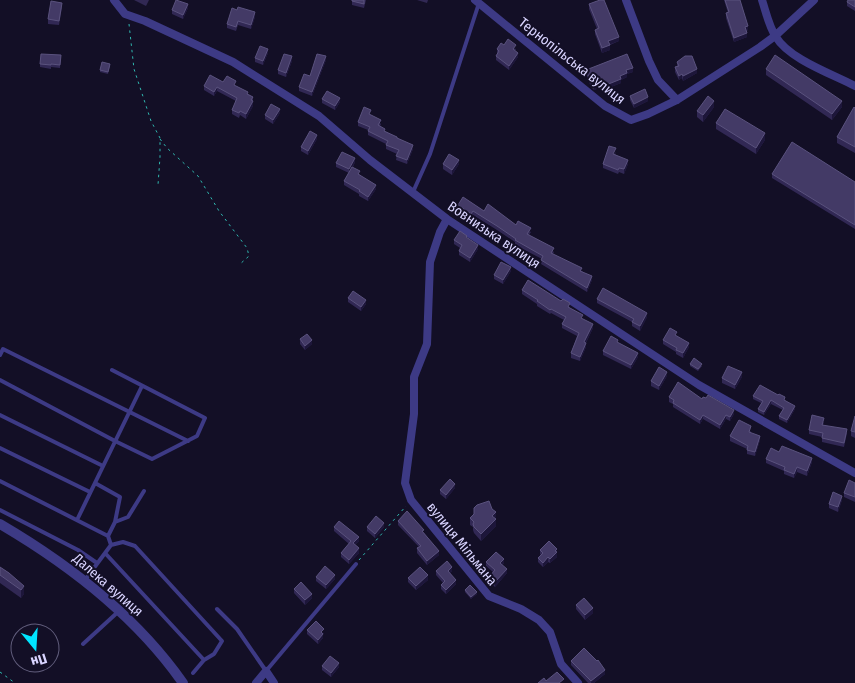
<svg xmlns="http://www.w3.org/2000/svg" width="855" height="683" font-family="'Fira Sans Condensed',sans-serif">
<rect width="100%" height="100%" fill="#130f26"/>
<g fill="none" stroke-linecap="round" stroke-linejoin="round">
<path stroke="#2fb8b0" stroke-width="1" stroke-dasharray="2.5 4" stroke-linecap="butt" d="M129,24l5,45 17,52 9,17v19l-2,28
M160,139l7,9 31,28 21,35 28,37 2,8 -10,9
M359,560l47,-54
M0,672l15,11"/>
<path stroke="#3d3a85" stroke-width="4" d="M413,192l17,-38 49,-151
M0,355l3,-6 185,92
M0,380l115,61 37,18 45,-23 8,-18 -93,-48
M0,415l103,51
M0,448l90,44
M0,481l108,55 3,9 -26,35
M95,483l25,14 -5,25 -7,14
M0,510l78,40 19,13
M77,520l65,-134
M115,522l13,-5 16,-26
M111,545l12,-3 12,4 87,95 -8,13 -10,6
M105,553l99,107 -11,13
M217,609l20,20 29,42 90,-107
M83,644l36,-33"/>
<path stroke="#3d3a85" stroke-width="8" d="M114,0l11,14 20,7 88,41 86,54 51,44 77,59 252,166 156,88
M475,0l130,106 26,14 17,-6 29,-14 83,-53 15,-11 39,-36
M626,0l23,61 9,19 19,20
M762,0c4,12 7,27 14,37 13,22 56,37 79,49
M447,219l-7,13 -10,30 -3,82 -13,33v37l-9,69 6,17 78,96 32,13 18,11 11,12 11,32 17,19
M256,683l10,-12 8,12"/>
<path stroke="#3d3a85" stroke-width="10" d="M0,524c70,41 136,92 183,159"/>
</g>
<path fill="#312854" d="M134,0h15l-3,6z
M352,0h14l-2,8 -12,-3z
M417,0h11l-1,3z
M724,0h16l8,30 -2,1 1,6 -13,5 -8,-24v-5h2z
M855,0v11l-8,-5v-4z
M589,4l30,37 -9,4v5l-8,3 -7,-19v-4l2,-1 -8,-20z
M62,7l-3,18 -11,-1v-5z
M188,8l-5,11 -11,-5v-4z
M255,17l-4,12 -13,-4 -2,6 -9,-3v-4z
M504,45l12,4 -1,2 3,6 -9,13 -13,-10v-4l1,-2v-5z
M268,53l-5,12 -8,-3v-4z
M61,55l-1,13 -9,-1v2l-11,-2v-3z
M326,60l-14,36 -13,-5v-4z
M292,61l-6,16 -8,-3v-4z
M677,62l20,11 -14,8 -1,-3 -3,2 -4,-8v-5l2,-1z
M110,66l-2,8 -8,-2v-2z
M766,69l76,38 -10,13 -66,-45z
M586,70l47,2 -6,2v3l-6,3v3l-15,6 -1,-3 -11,4 -3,-3 -5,-13z
M204,86h32l17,11v9l-7,13 -6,-4 -1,3 -7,-4v-4l4,-9 -19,-10 -3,5 -10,-6z
M630,96l18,5 -14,7 -4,-8z
M322,99l18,3 -5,8 -13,-7z
M714,107l-11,15 -6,-5v-6z
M855,108v45l-18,-10v-6z
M280,113l-7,11 -8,-5v-4z
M370,115l11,9 -1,2 5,5 12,7 16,11 -6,15 -11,-4 1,-6 -11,-5v-5l-18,-9v-5l-10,-4v-4z
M716,123l49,17 -9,14 -40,-25z
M317,139l-9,16 -7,-4v-4z
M616,152l-1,2 13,10 -4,10 -5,-2 -1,2 -15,-6v-4z
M355,162l-2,5 7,8 16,14 -8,12 -9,-5v-2l-15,-9v-4l5,-8 -13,-6v-4z
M443,164h16l-7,11 -9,-6z
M772,174l83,8v47l-83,-51z
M458,205l26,6 32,14 15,7 -2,3 25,17 -1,2 29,17 10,9 -5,12 -46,-28 1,-5 -27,-14v-3l-18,-12 -24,-15 -2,3 -13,-8z
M467,238l11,11 -8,13 -11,-7v-4l1,-3 -6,-4v-4z
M511,271l-8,13 -9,-5v-4z
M522,290l48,17 -1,1 24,20 -7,15v4l-6,14 -9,-3v-5l6,-17 -15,-8v-4l2,-4 -13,-7 -1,1 -13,-8v-2l-15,-10z
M348,298l18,6 -5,7 -13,-9z
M597,299l50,18 -7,14 -8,-5v-4l-35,-19z
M677,336l12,11 -6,11 -7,-4v-2l-13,-8v-4z
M300,339l12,5 -7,6 -5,-6z
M618,343l20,14 -7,12 -28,-14v-4z
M690,364l12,2 -4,5 -8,-5z
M667,376l-8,14 -8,-4v-5z
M742,377l-7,12 -13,-6v-5z
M753,396l32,4 10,9 -8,14 -8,-4v-3l4,-6 -12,-6 -7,11 -6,-3v-3l3,-6 -8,-4z
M669,397l33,2 32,15 -4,7 -4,-2 -6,10 -17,-10 -3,5 -27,-17v-3l-4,-2z
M855,416v22l-4,-2v-5z
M824,422l-1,3 24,8 -3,14 -22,-5v-5l-13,-3v-4z
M751,431l-1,2 10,7 -5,16 -8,-2v-5l-17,-8v-5z
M779,452l33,10 -5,14 -10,-4 -3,6 -10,-4v-3l-18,-8v-4z
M855,483v19l-11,-5v-4z
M455,488l-9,11 -6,-5v-4z
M842,500l-4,12 -9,-4v-4z
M470,518l25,1 1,7 -15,15 -7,-8 -1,-3v-3l-3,-2z
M398,521l26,12 15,22 -12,10 -10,-12v-5l2,-1 -21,-22z
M334,527l25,14 -4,4 4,8 -10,11 -8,-7v-4l8,-9 -15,-13z
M367,527h17l-9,11 -8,-7z
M557,549v8l-7,6 -2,-1 -5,5 -5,-5v-4l3,-3 -1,-1v-4z
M486,562l18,1 -2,2 5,8 -12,14 -6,-6v-4l4,-5 -7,-6z
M0,567l9,6 15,21 -3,4 -21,-15z
M436,571h16l-2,2 6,11 -10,10 -5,-5v-4l2,-2 -7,-8z
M316,577l19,2 -9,10 -10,-8z
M408,578l20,2 -12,10 -8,-8z
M294,589l18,9 -7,7 -11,-12z
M465,590l12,4 -6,5 -6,-7z
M576,605l17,8 -8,7 -9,-11z
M307,630l17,3 -1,1v4l-5,6 -11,-10z
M571,661l34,13 -11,9h-6l-17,-18z
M322,666l17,1 -8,10 -9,-7z"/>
<path fill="#1d163a" d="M188,4v4l-5,11v-4z
M255,12v5l-4,12v-4z
M748,26v4l-3,1v-4z
M747,33v4l-13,5v-4z
M619,37v4l-11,4v-4z
M610,45v5l-8,3v-5z
M268,49v4l-5,12v-4z
M518,53v4l-9,13v-4z
M292,56v5l-6,16v-4z
M326,56v4l-14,36v-4z
M633,68v4l-6,2v3l-6,3v3l-15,6v-4l14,-9 6,-6z
M697,69v4l-14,8v-5z
M682,74v4l-3,2v-4z
M605,82v4l-11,4v-4z
M217,87v4l-3,5v-4z
M648,97v4l-14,7v-4z
M340,98v4l-5,8v-4z
M253,101v5l-7,13v-5z
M714,101v6l-11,15v-7z
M842,101v6l-10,13v-6z
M280,109v4l-7,11v-4z
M765,133v7l-9,14v-6z
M317,135v4l-9,16v-4z
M413,145v4l-6,15v-4z
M355,158v4l-6,12v-5z
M459,160v4l-7,11v-5z
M628,160v4l-4,10v-5z
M376,185v4l-8,12v-4z
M478,245v4l-8,13v-4z
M511,267v4l-8,13v-4z
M592,276v4l-5,12v-4z
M366,300v4l-5,7v-4z
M647,313v4l-7,14v-5z
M593,324v4l-9,18v-4z
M312,340v4l-7,6v-4z
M586,343v4l-6,14v-4z
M689,343v4l-6,11v-5z
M638,353v4l-7,12v-4z
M667,372v4l-8,14v-4z
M742,372v5l-7,12v-4z
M771,400v4l-7,11v-3z
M795,406v3l-8,14v-3z
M734,410v4l-4,7v-4z
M703,415v4l-3,5v-4z
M726,415v4l-6,10v-4z
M760,436v4l-5,16v-4z
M812,458v4l-5,14v-5z
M797,467v5l-3,6v-4z
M455,484v4l-9,11v-4z
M842,496v4l-4,12v-5z
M496,512v6l-4,-2z
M496,519v7l-15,15v-7z
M384,523v4l-9,11v-4z
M359,537v4l-6,6v-4z
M359,548v5l-10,11v-4z
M557,549v8l-7,6v-4z
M439,551v4l-12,10v-4z
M548,557v5l-5,5v-4z
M504,559v4l-4,4v-4z
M452,567v4l-4,4v-4z
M507,569v4l-12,14v-5z
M335,575v4l-9,10v-4z
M428,575v5l-12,10v-4z
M456,580v4l-10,10v-4z
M24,586v8l-3,4v-8z
M477,592v2l-6,5v-2z
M312,594v4l-7,7v-5z
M593,608v5l-8,7v-5z
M323,634v4l-5,6v-4z
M339,663v4l-8,10v-4z
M605,670v4l-11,9h-3v-2z"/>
<path fill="#433a66" stroke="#5a527e" d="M176,0l12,4 -5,11 -11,-5z
M352,0h12v4l-12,-3z
M600,0h4l15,37 -11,4 2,4 -8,3 -7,-18 4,-2 -10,-24z
M725,0h15l8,26 -3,1 2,6 -13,5 -8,-25 3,-1z
M848,0h7v7l-8,-5z
M51,1l11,2 -3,18 -11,-2z
M238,7l17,5 -4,13 -13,-4 -2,6 -9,-3 5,-16 5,2z
M508,39l8,6 -3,4 5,4 -9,13 -13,-10 3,-5 -2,-2 4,-6 3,2z
M260,46l8,3 -5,12 -8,-3z
M41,54l20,1 -1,10 -9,-1v1l-11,-1z
M284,54l8,2 -6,17 -8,-3z
M317,54l9,2 -14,36 -13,-5 5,-13 6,2z
M627,54l6,14 -7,2 1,3 -7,3 1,3 -15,6 -1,-3 -11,4 -3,-3 -5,-13z
M775,55l67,46 -10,13 -66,-45z
M685,56h7l5,13 -14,7 -1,-2 -3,2 -4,-9 4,-1 -2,-4z
M102,62l8,2 -2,8 -8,-2z
M210,75l13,7 4,-6 9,5 -2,4 14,7 -1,2 6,3 -2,3 2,1 -7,13 -6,-3 -1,2 -7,-3 5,-12 -20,-11 -3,5 -10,-6z
M645,89l3,8 -14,7 -4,-8z
M327,91l13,7 -5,8 -13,-7z
M708,96l6,5 -11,14 -6,-4z
M271,104l9,5 -7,11 -8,-5z
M364,107l7,3 -2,4 12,6 -3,5 7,4 -1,2 13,6v1l16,7 -6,15 -11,-4 3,-6 -13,-5 2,-4 -20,-10 2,-4 -12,-5z
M854,107l1,1v39l-18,-10z
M725,109l40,24 -9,15 -40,-25z
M310,131l7,4 -9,16 -7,-4z
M792,142l63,40v43l-83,-51z
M609,146l7,2 -3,6 15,6 -4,9 -5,-1 -1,2 -15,-6z
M342,152l13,6 -6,11 -13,-6z
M449,154l10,6 -7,10 -9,-6z
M352,167l8,4 -2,3 18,11 -8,12 -9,-6 1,-1 -16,-9z
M463,197l21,14 4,-7 28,21 2,-4 13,7 -4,6 27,14 -3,5 31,15 -2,3 12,5 -5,12 -46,-28 2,-4 -28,-16 1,-1 -19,-13 -24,-15 -2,3 -13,-9z
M460,231l7,5 -1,1 12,8 -8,13 -11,-7 3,-6 -8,-5z
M501,262l10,5 -8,13 -9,-5z
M528,280l33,21 2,-2 7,4 -2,4 15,8 -2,3 12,6 -9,18 2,1 -6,14 -9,-4 8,-20 -17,-9 4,-7 -15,-8 -1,1 -13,-9 1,-1 -16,-10z
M603,288l44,25 -7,13 -8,-4 2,-3 -37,-20z
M353,291l13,9 -5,7 -13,-9z
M670,328l7,4 -2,3 14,8 -6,10 -7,-3 1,-2 -14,-8z
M307,334l5,6 -7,6 -5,-7z
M611,336l7,4 -1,2 21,11 -7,12 -28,-14z
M694,358l8,6 -4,5 -8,-5z
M728,366l14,6 -7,13 -13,-7z
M659,367l8,5 -8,14 -8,-5z
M678,382l24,17 1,-2 3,1 2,-3 26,15 -4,7 -4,-2 -6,10 -17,-10 -3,5 -27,-17 1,-3 -5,-3z
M760,385l18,10 1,-1 6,3 -1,3 11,6 -8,14 -8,-4 5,-8 -13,-8 -7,12 -6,-3 5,-8 -10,-5z
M812,415l12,3 -2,7 25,4 -3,14 -22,-5 1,-5 -14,-3z
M855,416v16l-4,-1z
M739,420l12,6 -2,6 11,4 -5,16 -8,-2 1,-4 -18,-10z
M782,446l30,12 -5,13 -10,-4 -3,7 -10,-4 1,-3 -19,-8 5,-11 8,4z
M450,479l5,5 -9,11 -6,-5z
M849,480l6,3v14l-11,-4z
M833,492l9,4 -4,11 -9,-3z
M489,501l3,8 4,3 -4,4 4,3 -15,15 -7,-7 -1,-3 1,-2 -4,-4 4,-4v-6l3,-3z
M407,511l17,19 -2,1 17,20 -12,10 -10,-13 4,-2 -23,-25z
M376,516l8,7 -9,11 -8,-7z
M339,521l20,16 -6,6 6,5 -10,12 -8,-7 10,-12 -17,-14z
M549,541l8,8 -2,2 2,1 -7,7 -2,-2 -5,6 -5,-5 5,-5 -3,-3z
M496,552l8,7 -4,4 7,6 -12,13 -6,-5 6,-7 -9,-8z
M447,561l5,6 -4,4 8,9 -10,10 -5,-5 4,-4 -9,-10z
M325,566l10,9 -9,10 -10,-8z
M0,567l9,6 15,13 -3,4 -21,-15z
M420,567l8,8 -12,11 -8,-8z
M301,582l11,12 -7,6 -11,-11z
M470,585l7,7 -6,5 -6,-7z
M584,598l9,10 -8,7 -9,-10z
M316,621l8,8 -3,3 2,2 -5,6 -11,-10z
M584,648l13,13 1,-1 7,10 -14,11 -20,-20z
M330,656l9,7 -8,10 -9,-7z
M557,672l7,7 -5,4h-21l6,-5 2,3z"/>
<g text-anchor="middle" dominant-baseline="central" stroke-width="4" stroke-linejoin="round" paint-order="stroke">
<g font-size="14" fill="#d9d4ff" stroke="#130f26">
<text transform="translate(572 61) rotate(38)">Тернопільська вулиця</text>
<text transform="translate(494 235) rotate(34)">Вовнизька вулиця</text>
<text transform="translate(462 544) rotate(51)">вулиця Мільмана</text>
<text transform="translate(108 585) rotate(41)">Далека вулиця</text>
</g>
</g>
<g transform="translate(35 648) rotate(162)"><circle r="24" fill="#130f26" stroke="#625e7d"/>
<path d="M0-4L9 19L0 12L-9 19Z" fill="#00e5ff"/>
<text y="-8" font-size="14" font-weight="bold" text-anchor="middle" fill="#d9d4ff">Пн</text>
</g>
</svg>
